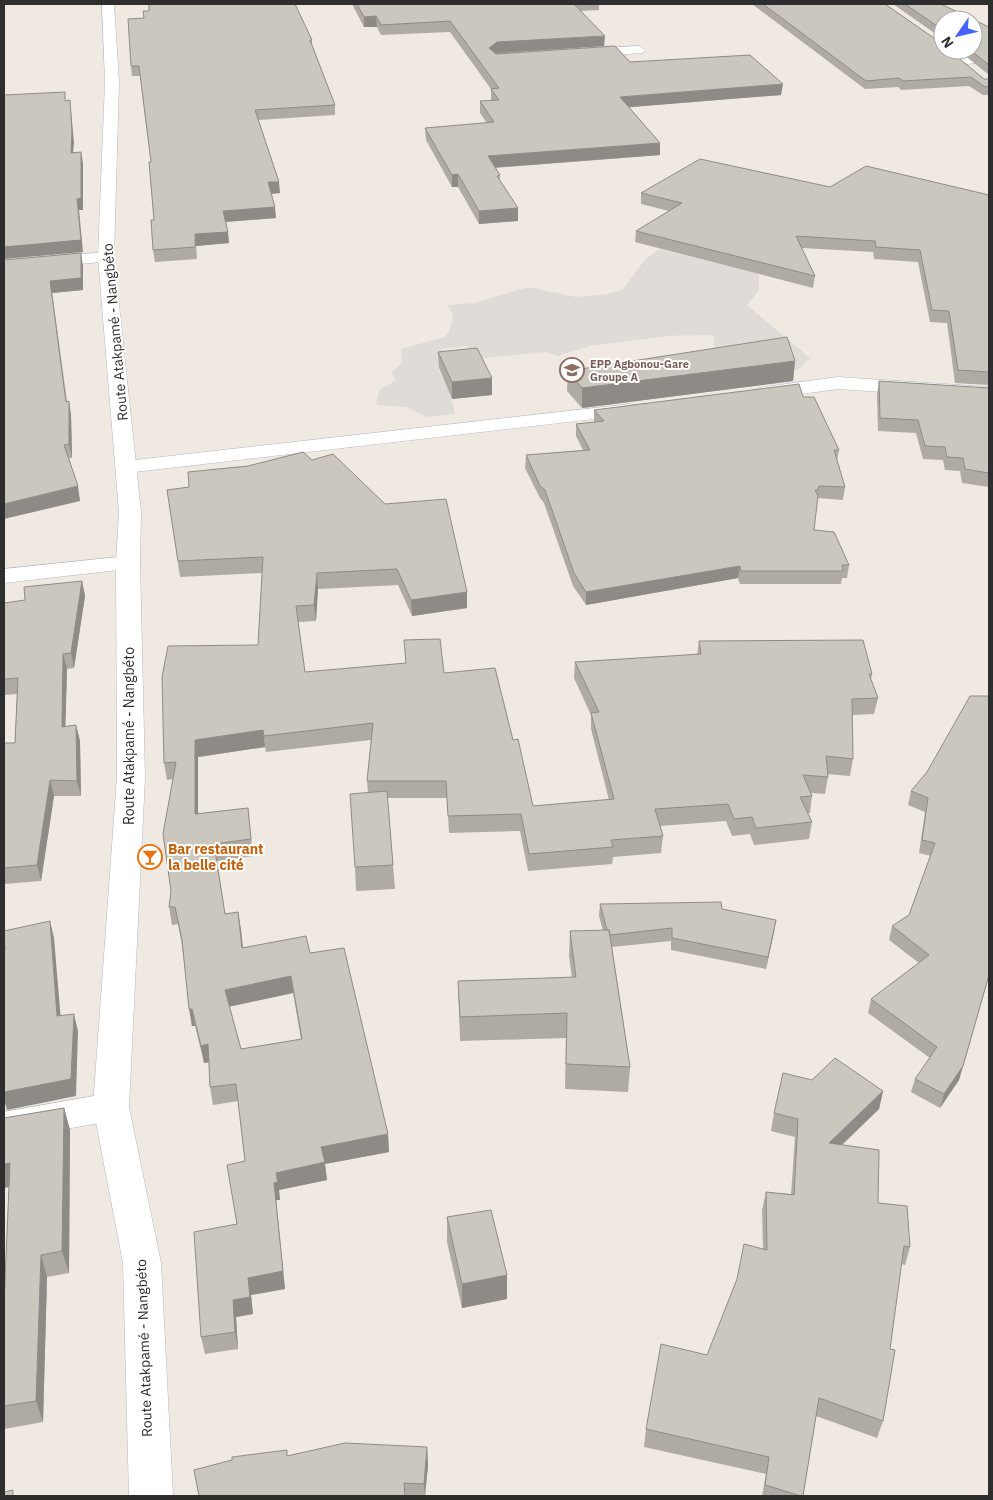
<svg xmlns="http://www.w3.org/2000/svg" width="993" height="1500" font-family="'IBM Plex Sans',sans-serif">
<rect width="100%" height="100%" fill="#efe9e1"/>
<path fill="#dfdcd8" d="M659,249l100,25v16l-12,15 63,53 -12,12 -44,11 -37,-15 -4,-31 -44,1 -79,10 -32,10 -12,-4 -71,7 -7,-13 -26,3 7,18 -11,1 14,31 3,15 -28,3 -21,-10 -30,-2 3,-15 16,-9 -3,-9 10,-10 -1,-13 44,-12 4,-5 4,-17 -5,-10 26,-2 54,-16 48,10 31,-3 15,-4 23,-30z"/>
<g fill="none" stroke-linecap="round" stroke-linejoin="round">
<defs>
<path id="street" d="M639,46l6,4 -2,3 -60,4 -6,-4 6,-4z
M989,53v8l-28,4 -6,-4 6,-4z
M106,252l6,1 2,4 -2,4 -108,10v-10z
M838,377l151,10v12l-151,-10 -74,10 -7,-2 -3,-4 3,-4 7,-2z
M630,404l7,2 3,4 -3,4 -511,59 -8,-1 -3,-5 3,-5 8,-1z
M128,556l8,2 4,5 -4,5 -132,15v-14z
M111,1093l12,4 6,10 -6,10 -12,4 -107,19v-28z"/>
<path id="secondary" d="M102,4h12l5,78 -5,175 27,255 -1,51 5,214 -16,330 32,156 12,233h-44l-6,-233 -30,-156 24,-330 -1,-214 3,-51 -21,-255 7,-175z"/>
</defs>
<use href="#street" stroke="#b4b7c1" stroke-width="1"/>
<use href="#secondary" stroke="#b4b7c1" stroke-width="1"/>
<use href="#street" fill="#fff" fill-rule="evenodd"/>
<use href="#secondary" fill="#fff" fill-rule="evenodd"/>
</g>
<path fill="#afaba4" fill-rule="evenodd" d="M352,4h247v6l-18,1 23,35 -108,8 134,8 151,33 -152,12 31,36v12l-165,13 5,7v5l18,41 -39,3 -21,-37h-6l-26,-47 -1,-12 62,-5 -7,-10v-12h11v-12l-41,-57 -69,3 -4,-8h-13z
M752,4h133l99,75h5v16h-6l-14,-9 -68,4 -3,-3 -33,2z
M893,4h48l48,23v48l-31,-25h15l-30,-30v19z
M312,40v6l23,59v10l-77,5 22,73 -9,1 5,24 -50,4 3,21 -33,3 1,13 -42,3 -2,-12 1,-30 -3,-58 -11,-86h-8l-1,-10z
M830,187l159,8v190l-34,-2 -8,-60 -17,-1 -12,-60 -44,-3 -1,-7 -71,-4 13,28 -2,12 -178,-46 1,-11 33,-20 -28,-7v-11z
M4,260l79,6v24l-31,3 15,109 4,13 1,43h-3l11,43z
M438,352l54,43 -40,4 -13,-31z
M795,361l-2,20 -211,27 -15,-17 1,-20z
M879,381l110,7v99l-27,-4 -2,-12 -15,-1 -2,-10 -20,-1 -7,-26 -38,-2 -1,-37z
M803,397l36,53 -2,11 8,26 -2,13 -26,-2 -3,32 35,35 -2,13h-5l-1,6h-101l-2,-6 -152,27 -13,-19 -29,-83 -4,-5 -15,-30 1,-13 57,-5 -7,-14v-12l18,-2v-12z
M248,466l219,142 -55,8 -14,-31 -80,4 -2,32 -18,1 7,50 139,1 69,67 20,66 76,-6 -18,-71v-14l-17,-37 1,-16 122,-7 2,-14 173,33 -1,6 7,18 -4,16 -22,1 1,44 -3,17 -23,-2 1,3 -3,17 -14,-1 1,3 -2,17h-2l4,9 -3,17 -55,6 -4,-11 -18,2 -6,-15 -66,5 3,10 -2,17 -48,4 -1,7 -84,7 -8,-40 -71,2 -2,-35h-60l6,67 2,24 -39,2 -1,-24 13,-74 -1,-12 4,-41 -105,12 -1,-5 -67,10v57l50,-6 5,48 -36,5 8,53 13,-2 5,36 67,5 78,181 1,18 -64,12 2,16 -48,10 1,10h-4l9,89 -34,6 2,19 -17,3 2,32 -33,5 -4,-17 36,-113 8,-63 -7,-60 -25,4 -3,-18 -1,-25 -5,1 -9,-37h-3l-10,-81 -4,-21 -6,1 -3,-18 2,-16 2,-112 -6,1 -3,-17 94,-118 4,-72 -82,4 -13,-87 22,-3zM293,993l8,46 -60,10 -12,-43z
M82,581l3,15 -11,72 -7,1 -2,57 11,-1 4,16 1,55h-27l-13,85 -37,3v-141h11l2,-49 -13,1v-92l21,-3z
M927,772l62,203 -30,105 -19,28 -29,-16 4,-13 15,-21 -62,-45 3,-14 48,-36 -30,-23 3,-14 17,-11 22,-59 -12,-3 6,-41 -17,-7 3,-14z
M600,904l122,5 54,11 -10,49 -95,-19v-9l-59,6 18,120 -2,25 -63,-3 1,-51 -106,3 -2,-60 114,-3 -3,-22 1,-25h33l-4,-15z
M812,1080l71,11 -4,18 -37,36 36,58 32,44 -5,18 -4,-1 -11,85 -7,72 -6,17 -61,-22 -13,80h-41l4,-22 -122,-27 2,-18 61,-74 56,-106 -1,-39 4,-18 25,2 4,-57 -24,-6 3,-18z
M64,1108l6,22 -1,143 -22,4 -4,145 -39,7v-125l5,-117 -5,1v-70z
M447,1217l60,58v24l-45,9 -15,-66z
M427,1447l1,18 -3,31h-226l89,-40z"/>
<path fill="#8e8b86" d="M376,16l1,11h-13v-10z
M605,36l-1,10 -107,7 -8,5v-10l8,-6z
M783,84l-2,11 -161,13v-11z
M70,100l1,11 3,32 -2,21 -1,-11z
M660,143v12l-172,13v-12z
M81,152l2,11v47h-4l4,42 -79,7v-12z
M458,174v13h-6v-12z
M268,182h11l1,11 -11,1z
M275,207l1,11 -52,4 -1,-11z
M518,208v13l-39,3v-13z
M228,232l1,11 -33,3 1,13 -2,-25z
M81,253l2,13v24l-31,3 17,122 -19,-134z
M795,361l-2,20 -211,27v-20z
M492,378v17l-40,4v-17z
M69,401l2,14 1,43 -3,-14z
M78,486l2,15 -76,18v-15z
M740,566l-2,12 -152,27v-13z
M317,573l1,16 -2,32 -2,-16z
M82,581l3,15 -11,72 -3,-15z
M467,592v16l-55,8 -1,-16z
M63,654l4,15 -2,74 -3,-16z
M76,725l4,16 1,55 -4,-15z
M263,730l2,17 -67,10v74l-3,-17v-74z
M50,780l4,16 -13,85 -4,-16z
M238,912l3,17 4,37 -3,-18z
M776,920l-2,12 -8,37 2,-12z
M50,921l4,17 8,95 -5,-17z
M989,975l-30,105 -19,28 4,-14z
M291,976l2,17 -65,14 -3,-17z
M189,1009h3l3,17h-3z
M74,1014l4,17 -2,65 -69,14 -3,-11v-7z
M208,1044l3,18 -7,1 -3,-17z
M883,1091l-4,18 -54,52 4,-18z
M64,1108l6,22 -1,143 -7,-22z
M388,1134l1,18 -64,12 2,16 -48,10 1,10h-4l9,89 -34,6 2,19 -17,3 2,32 -3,-17 -2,-32 41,-117 2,-10 45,-26z
M10,1163l7,22 -13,3v-24z
M41,1255l6,22 -4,145 -7,-21z
M507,1275v24l-45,9v-24z
M427,1447l1,18 -3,31 -1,-12z"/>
<path fill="#cbc7bf" stroke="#8e8b86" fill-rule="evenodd" d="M149,4h146l17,36h-2l25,65 -80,5 24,72h-11l7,25 -52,4 5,21 -33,2v13l-42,3 -2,-30h3l-5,-58h2l-12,-96h-8l-3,-47 16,-1 -1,-7h6z
M357,4h217l31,32 -108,6 -8,6 7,6 119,-8 15,16 120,-7 33,29 -163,13 40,46 -172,13 12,19 -3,1 21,32 -39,3 -21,-37 -6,1 -27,-47 69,-6 -14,-21 19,-1 -8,-11 8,-1 -49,-67 -69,4 -5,-9 -12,1z
M763,4h122l56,39 2,2v5h6l35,29h5v7l-4,1 -14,-10 -68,4 -4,-3 -33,3z
M905,4h36l48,23v38l-19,-15h3v-30h-30v10z
M65,92v9l5,-1 2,32 -1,21 10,-1v46l-4,1 4,41 -77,7v-152z
M700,159l130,28 36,-21 123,29v177l-31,-2 -9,-59 -17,-1 -12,-60 -44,-3 -1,-6 -79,-5 19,40 -179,-45 46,-28 -41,-10z
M81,253v25l-31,3 16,121 3,-1v43l-5,1 14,41 -74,18v-244z
M787,337l8,24 -213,27 -14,-17z
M477,348l15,30 -40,4 -14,-30z
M879,381l110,7v85l-24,-4 -2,-11 -16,-1 -2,-10 -20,-1 -7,-26 -38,-2z
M799,384l4,13h11l25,53h-5l11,37 -26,-1 -1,4h-3l3,6 -4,34 20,2 15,33h-7l1,6h-102l-1,-5 -154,26 -12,-19 -29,-83 -5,-4 -14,-31 64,-5 -14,-26 28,-3 -10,-11z
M303,452l9,8 21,-6 52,50 61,-5 21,93 -56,8 -14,-31 -80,4 -3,32 -18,1 9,66 101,-9 -2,-23 36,-1 4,34 51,-5 18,72 5,-1 15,67 81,-7 -23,-86 8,-1 -24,-50 126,-8 -2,-13 164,-1 9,34h-3l9,24 -26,1 1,60 -27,-3 2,21 -25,-2 9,21 -12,1 12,25 -56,6 -4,-11 -18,2 -6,-15 -73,5 8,27 -52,4 2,7 -84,7 -8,-40 -73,2 -2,-35h-79l6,-58 -109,13 -1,-6 -68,10v74l53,-6 3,31 -37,5 11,70 13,-2 4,36 64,-12 4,17 34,-5 44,186 -67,13 4,15 -49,11 2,9 -4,1 9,88 -35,7 2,19 -17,3 2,32 -34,5 -7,-105 43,-8 -10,-59 18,-4 -9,-77 -26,3 -2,-43 -7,2 -9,-37h-3l-7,-69 -7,-33h-6l2,-16 -8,-57 13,-72 -12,1 -2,-86 6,-31 90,-1 5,-88 -85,4 -11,-71 22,-3 -1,-15 60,-6zM291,976l11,63 -61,10 -16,-59z
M82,581l-11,72 -8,1 -1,73 14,-2 1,56 -27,-1 -13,85 -33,3v-125h11l3,-65 -14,1v-76l21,-3 -1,-13z
M970,696h19v279l-26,91 -19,28 -29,-15 22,-32 -66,-48 58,-44 -37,-29 17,-11 26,-72 -13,-3 6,-42 -17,-7 16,-19z
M387,791l6,74 -38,2 -5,-73z
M721,902l1,7 54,11 -8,37 -96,-19v-10l-62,7 -1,-5h-2l-7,-26z
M50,921l7,95 17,-2 -3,65 -67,13v-142h1l-1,-19z
M609,930l21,137 -64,-3 1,-51 -107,4 -2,-36 118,-4 -6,-46z
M835,1058l48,33 -54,52 50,7 -1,53 29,3 3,41 -6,-1 -14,103 5,1 -12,71 -64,-23 -16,98h-2l-36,-11 4,-28 -123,-28 15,-85 46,11 30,-76 7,-35 23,6 -1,-58 28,3 4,-76 -24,-6 9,-40 29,7z
M64,1108l-2,143 -21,4 -5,146 -32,5v-102l6,-141 -6,1v-46z
M491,1210l16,65 -45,9 -15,-67z
M345,1443l82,4 -3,37 -20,-1 1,13h-206l-5,-26 38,-10v-3l55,-7v6z
M13,1490v6h-9v-4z"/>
<defs>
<symbol id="school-ring" viewBox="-11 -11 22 22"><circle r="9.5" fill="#fff" stroke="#8d6e63" stroke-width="1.5"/><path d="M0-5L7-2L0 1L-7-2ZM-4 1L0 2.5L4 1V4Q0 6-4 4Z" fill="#8d6e63"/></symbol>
<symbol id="bar-ring" viewBox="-11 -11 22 22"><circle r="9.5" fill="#fff" stroke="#e8710a" stroke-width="1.5"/><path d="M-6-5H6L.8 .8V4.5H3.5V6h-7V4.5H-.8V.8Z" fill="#e8710a"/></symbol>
</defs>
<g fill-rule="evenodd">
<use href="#school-ring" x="558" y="356" width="28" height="28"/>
<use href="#bar-ring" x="136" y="843" width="28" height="28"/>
</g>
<g text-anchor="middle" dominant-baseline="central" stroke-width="4" stroke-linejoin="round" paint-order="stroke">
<g font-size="11" font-weight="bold" fill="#785e54" stroke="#fff" text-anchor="start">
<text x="590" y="364">EPP Agbonou-Gare<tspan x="590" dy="13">Groupe A</tspan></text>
</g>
<g font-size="14" fill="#2e2e2e" stroke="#fff">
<text transform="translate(115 332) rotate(-95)">Route Atakpamé - Nangbéto</text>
<text transform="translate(129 736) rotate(-90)">Route Atakpamé - Nangbéto</text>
<text transform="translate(144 1348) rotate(-92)">Route Atakpamé - Nangbéto</text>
</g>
<g font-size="14" font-weight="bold" fill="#c56008" stroke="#fff" text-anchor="start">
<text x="168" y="849">Bar restaurant<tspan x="168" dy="16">la belle cité</tspan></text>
</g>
</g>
<rect width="993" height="1500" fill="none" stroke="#2e2e2e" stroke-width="10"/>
<g transform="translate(958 35) rotate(236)"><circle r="24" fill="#ffffff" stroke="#ababab"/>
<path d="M0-4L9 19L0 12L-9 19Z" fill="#4264fb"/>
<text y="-8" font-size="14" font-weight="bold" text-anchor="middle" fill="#2e2e2e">N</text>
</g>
</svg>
